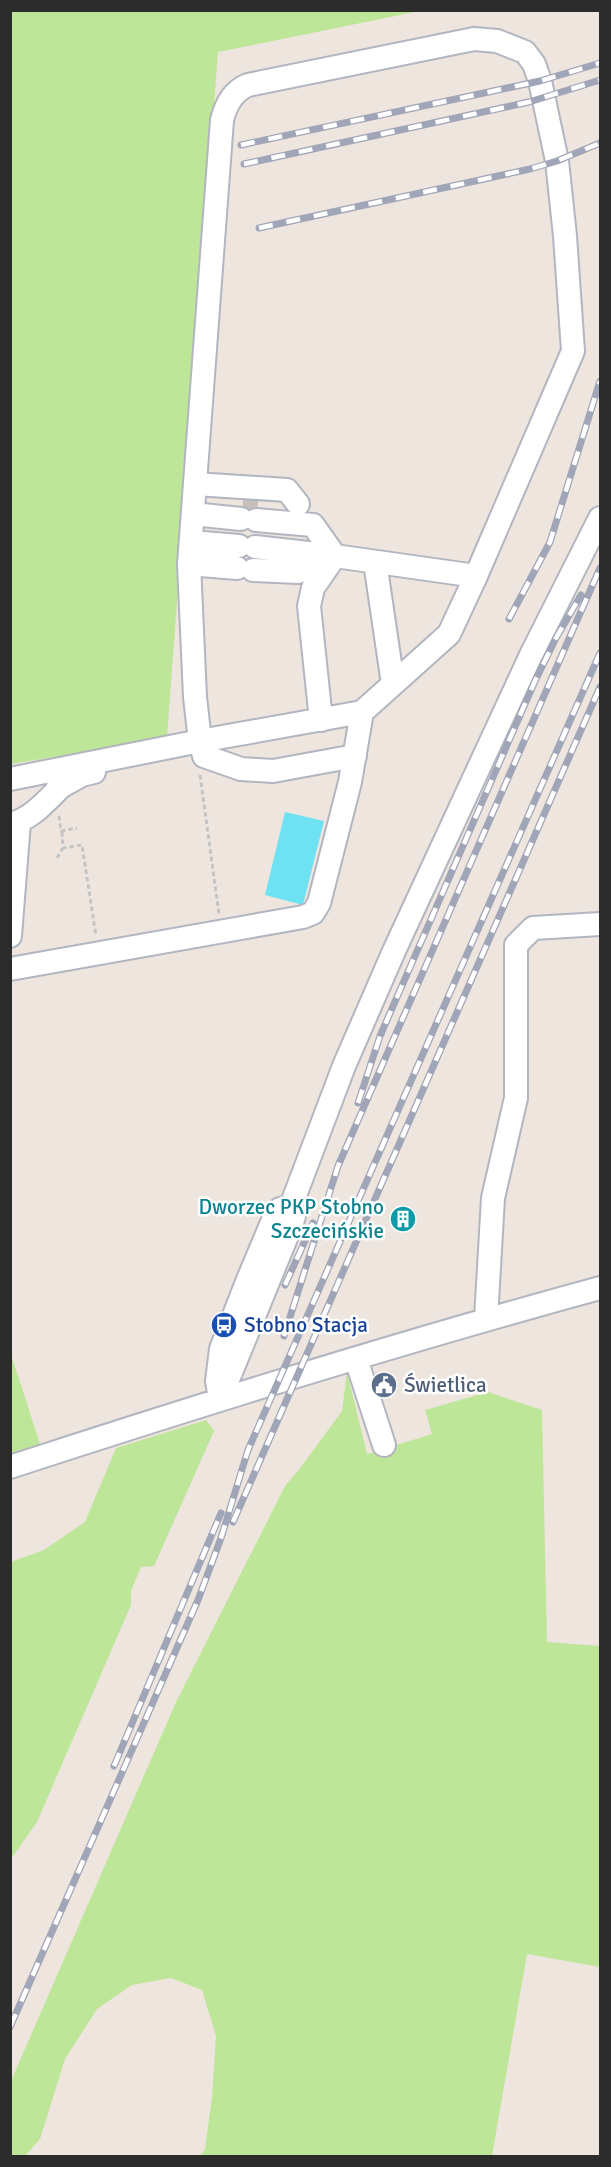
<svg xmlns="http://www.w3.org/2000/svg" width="611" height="2167" font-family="Signika,sans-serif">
<rect width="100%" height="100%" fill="#eee5de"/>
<path fill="#bee699" d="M11,11h409l-202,41 -51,685 -4,2 -152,25z
M11,1354l29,90 -29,9h-1z
M347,1372l20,82 65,-20 -7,-24 63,-18 54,18 5,232 53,4v321l-73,-13 -35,202h-292l5,-7 7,-52 4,-61 -14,-46 -31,-12 -39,7 -35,24 -32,50 -25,80 -15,17h-14v-75l165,-379 109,-216 13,-15 44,-60z
M206,1420l8,11 -60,135 -13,1 -10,24v14l-94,217 -26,37v-295l2,-3 31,-11 41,-28 31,-74z"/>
<path fill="#6ee2f3" d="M285,812l39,9 -21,84 -38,-10z"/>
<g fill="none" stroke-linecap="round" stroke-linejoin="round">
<path stroke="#c7c0ba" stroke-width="22" stroke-dasharray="22 11" stroke-linecap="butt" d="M243,500l15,1"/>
<defs>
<path id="minor" d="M195,484l92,6 11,14
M193,514l48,5
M256,520l57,5 22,31
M191,542l48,4
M255,547l80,9 141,20 97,-225 -8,-115 -8,-75 -17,-80 -6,-17 -9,-12 -28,-11 -23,-2 -226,46c-15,6 -22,19 -26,35l-33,444 6,133 5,44 162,-29
M375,562l18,122
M189,564l48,4
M253,570l45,2 35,-15
M321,720l-12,-114 4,-18 22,-32
M10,779l190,-38 4,15 37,13 32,2 82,-15
M57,789l25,-14 12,-3
M10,824c24,-5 41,-29 58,-44
M10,936l9,-114
M10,969l293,-52 10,-4 6,-10 31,-121 12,-70 87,-78 27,-58
M291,1206l53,-140 50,-115 137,-296 69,-137
M291,1206l3,10 -3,10 -71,173 -3,-18 4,-32 26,-67 29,-69 4,-4z
M486,1319l7,-121 23,-100v-153l17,-17 67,-4
M356,1359l28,86
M10,1467c196,-64 392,-125 590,-179"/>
</defs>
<use href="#minor" stroke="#b2b6c0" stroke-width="26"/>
<path stroke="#c4c4c4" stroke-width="3" stroke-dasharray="4.5 3" stroke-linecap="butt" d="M200,775l19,139
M59,816l2,15 16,-3
M62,832l1,16 19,-3 14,91
M57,858l6,-10"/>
<use href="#minor" stroke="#fff" stroke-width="22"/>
<defs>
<path id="rail" d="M241,145l299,-64 60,-18
M244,164l285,-62 71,-22
M259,228l271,-59 27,-8 43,-18
M509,619l41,-77 50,-161
M358,1103l22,-67 155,-355 21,-43 25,-43
M285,1285l28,-62
M284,1336l54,-170 262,-598
M233,1522l367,-835
M114,1766l107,-253
M10,2027l188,-427 23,-62 27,-88 352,-797"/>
</defs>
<use href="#rail" stroke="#a0a6b7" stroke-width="7"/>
<use href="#rail" stroke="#fff" stroke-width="4.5" stroke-dasharray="14" stroke-linecap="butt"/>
</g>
<defs>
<symbol id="building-disc" viewBox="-11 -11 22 22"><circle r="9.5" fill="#0f9aa8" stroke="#fff"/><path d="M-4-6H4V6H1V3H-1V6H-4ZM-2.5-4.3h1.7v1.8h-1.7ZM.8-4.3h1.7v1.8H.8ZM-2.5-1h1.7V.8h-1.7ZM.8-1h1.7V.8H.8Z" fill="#fff"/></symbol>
<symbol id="bus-disc" viewBox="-11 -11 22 22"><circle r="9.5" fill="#1a4fb4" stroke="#fff"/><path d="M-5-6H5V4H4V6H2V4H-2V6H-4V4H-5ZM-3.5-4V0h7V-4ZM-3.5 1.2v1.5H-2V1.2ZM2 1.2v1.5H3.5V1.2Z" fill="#fff"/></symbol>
<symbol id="civic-disc" viewBox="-11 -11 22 22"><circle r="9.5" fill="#5c6f8a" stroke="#fff"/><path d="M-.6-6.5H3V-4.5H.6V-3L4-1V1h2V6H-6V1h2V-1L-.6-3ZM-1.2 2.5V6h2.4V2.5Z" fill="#fff"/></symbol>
</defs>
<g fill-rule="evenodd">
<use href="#building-disc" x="388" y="1204" width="30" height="30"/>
<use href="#bus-disc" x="209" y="1310" width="30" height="30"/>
<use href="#civic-disc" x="369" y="1370" width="30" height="30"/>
</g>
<g text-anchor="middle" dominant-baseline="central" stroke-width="5" stroke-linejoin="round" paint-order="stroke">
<g font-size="21" fill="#0d838f" stroke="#fff" text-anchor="end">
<text x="384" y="1207">Dworzec PKP Stobno<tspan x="384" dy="24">Szczecińskie</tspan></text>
</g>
<g font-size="21" fill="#164399" stroke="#fff" text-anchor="start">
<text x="244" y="1325">Stobno Stacja</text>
</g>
<g font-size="21" fill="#4e5e75" stroke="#fff" text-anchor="start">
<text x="404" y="1385">Świetlica</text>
</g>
</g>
<rect width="611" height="2167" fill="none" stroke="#2c2c2c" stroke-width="24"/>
</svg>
